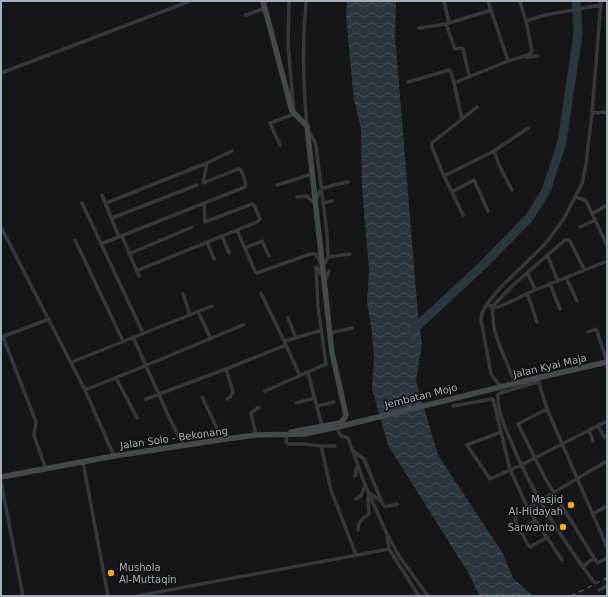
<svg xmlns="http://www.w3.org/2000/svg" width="608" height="597" font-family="'DejaVu Sans',sans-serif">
<defs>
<pattern id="water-waves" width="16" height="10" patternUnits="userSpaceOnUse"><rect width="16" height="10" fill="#2c363d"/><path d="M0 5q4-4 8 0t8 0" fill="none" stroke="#485157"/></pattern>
</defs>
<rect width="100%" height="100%" fill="#161618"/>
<path fill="url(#water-waves)" d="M347,1h49l-1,35 23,279 4,28 -6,38 22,74 64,97 11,26 20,18h-54l-10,-22 -81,-129 -16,-56 2,-31 -2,-25 -5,-32 2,-31 -7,-83 -1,-59 -7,-28 -8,-83z"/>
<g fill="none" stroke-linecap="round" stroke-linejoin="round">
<path stroke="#2c363d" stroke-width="9" d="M410,333l73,-68 46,-47 17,-27 16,-49 16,-109 -2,-32"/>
<path stroke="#37383d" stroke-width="3.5" d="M306,1c-4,42 -3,83 1,125
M444,1l5,22
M488,1l20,60 -54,22 8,36 -30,24v4l12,29 50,-25 34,-23
M520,2l6,19
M246,15l19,-7
M446,24l9,25 6,-1 2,1 6,27
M419,28l27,-4 45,-14
M526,57l12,-1
M508,61l20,-6 4,-4 -6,-30 19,-6 55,-10
M1,73l189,-72
M408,82l41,-12 2,2 3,11
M592,113l15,-1
M462,119l15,-12
M280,145l-10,-22 24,-9 -6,-69 1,-44
M494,151l5,14 13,25
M444,176l19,39
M203,183l4,-20
M277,185l35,-11
M452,192l22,-12 14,31
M102,195l17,42
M297,197l10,-1 8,8
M576,197l9,3 2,3 20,42
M316,200l5,-11 13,-4 14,-3
M82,203l61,130
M106,203l101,-40 25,-12
M323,203l9,-2
M592,214l15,-9
M112,218l85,-33
M1,227l84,163 29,66
M580,227l15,-7
M237,230l18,41 2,2 53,-19h5l8,12 4,-6 1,-5 -1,-21 -11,-88 -2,-6 -5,-8
M122,236l17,40
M222,236l7,17
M75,240l48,101
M207,242l7,17
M101,244l144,-57 1,-3 -5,-14 -3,-1 -35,14
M245,248l17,-7 7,15
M129,254l63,-27
M328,257l22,-3
M548,257l10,24
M316,267l2,2 6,10 3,-2 2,-6
M136,271l121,-49 3,-3 -6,-14 -2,-1 -47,18 -1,-19
M528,274l7,16
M566,277l11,24
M550,284l10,25
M261,293l25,52 14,31
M527,293l10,29
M183,294l7,21
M486,305l10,2h3l36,-17 72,-29
M198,312l13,27
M288,318l8,20
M588,332l7,-3 2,2 10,31
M330,333l22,-5
M2,337l47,-18
M3,337l33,85 -2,14 12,33
M133,337l36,80 14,28
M285,341l37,-11
M72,362l140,-56
M226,369l7,23 -3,5 -3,2
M308,373l14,53
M116,378l21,40
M538,380l9,29 60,138
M538,382l-38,11 -2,2c-1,15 6,29 11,42 21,52 51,100 85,145
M515,383l-16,-39 -5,-16 -2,-21 20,-21 53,-46h4l1,1 14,28
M500,386l-9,-12 -10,-54 1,-7 4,-8 14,-17 45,-44 18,-24 19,-36 4,-20 6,-51 9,-112
M85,390l50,-20 108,-45
M265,391l61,-27 -8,-57 -2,-40
M202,397l20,42
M146,399l80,-30 60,-24
M296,403l19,-5
M317,406l17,-4
M453,406l39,-7h1l17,70 18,40 34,51
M547,409l-29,15 28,56 48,78 -12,9
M598,426l6,11
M337,427l3,8 8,3 17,47 22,49 12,22 29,40
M589,430l4,11
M501,432l-34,13 23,34 31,-14 86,-44
M256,435l-5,-22 8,-6
M287,435l-1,7 2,2h18l15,2
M335,446h-14l10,44 25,65
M352,450l12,9 17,41
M83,462l25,134
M355,476l2,-9
M1,482l22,114
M356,499l5,-3 4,-11
M592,514l15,-8
M358,530c-1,-7 6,-13 11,-16l-1,-15 1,-6 12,8 4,6 12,-3
M519,530l16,-9
M387,537l2,12 30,47
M546,538l-16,9 -2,-2 -13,-25 1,-5 91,-54
M594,558l4,5 9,-5
M599,590l8,-4
M137,596l252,-47"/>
<path stroke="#45484d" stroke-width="5.5" d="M263,1l29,110 15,15 25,227 14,62 -2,4 -4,4 -49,9
M1,477l113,-21 105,-16 37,-5 48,-1 38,-8 195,-48 70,-16"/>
<path stroke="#4a4d52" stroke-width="1.5" stroke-dasharray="5 4" stroke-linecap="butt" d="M571,596l36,-18"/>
</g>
<g fill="#f8a72e" stroke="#111113" stroke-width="1.5">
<circle cx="571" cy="505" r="4"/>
<circle cx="563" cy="527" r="4"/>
<circle cx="111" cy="573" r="4"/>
</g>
<g text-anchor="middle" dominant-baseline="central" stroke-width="3" stroke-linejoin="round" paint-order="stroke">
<g font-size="10" fill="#a8aeb9" stroke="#111113">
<text transform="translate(550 366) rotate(-13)">Jalan Kyai Maja</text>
<text transform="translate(421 396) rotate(-14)">Jembatan Mojo</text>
<text transform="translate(174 438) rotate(-8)">Jalan Solo - Bekonang</text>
</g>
<g font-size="10" fill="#a8aeb9" stroke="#111113" text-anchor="end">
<text x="563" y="499">Masjid<tspan x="563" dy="12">Al-Hidayah</tspan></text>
<text x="555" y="527">Sarwanto</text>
<text x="119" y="567" text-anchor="start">Mushola<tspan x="119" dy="12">Al-Muttaqin</tspan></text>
</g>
</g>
<rect width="608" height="597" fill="none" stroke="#a8aeb9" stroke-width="4"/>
</svg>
